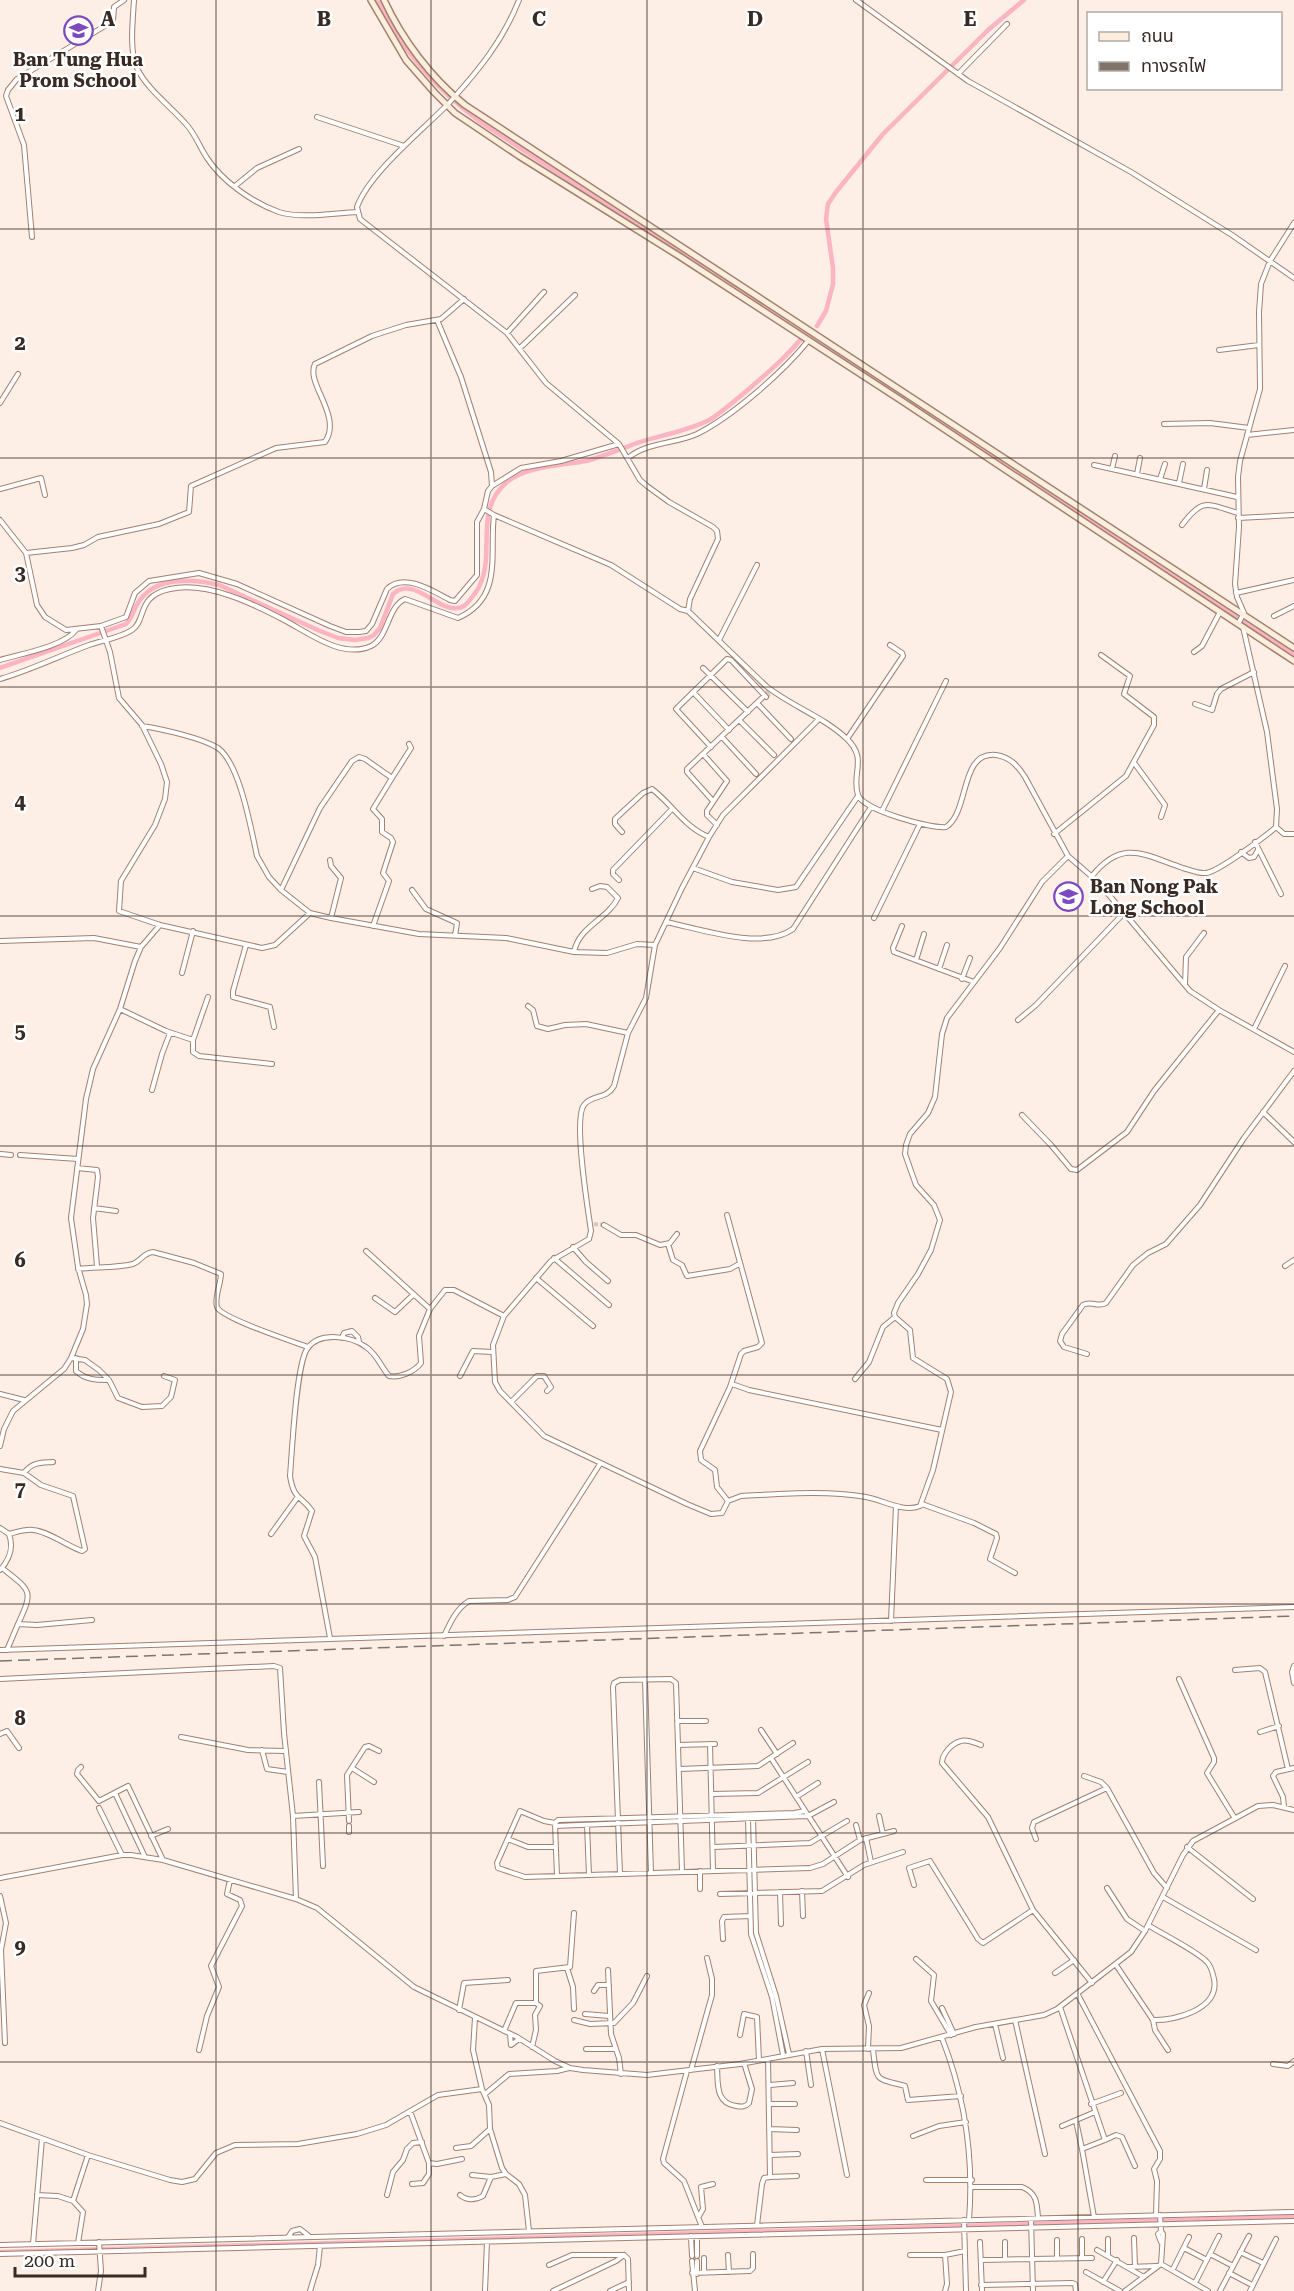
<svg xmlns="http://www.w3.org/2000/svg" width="1294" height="2291" font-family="'Roboto Serif','Noto Sans Thai',serif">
<rect width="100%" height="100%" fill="#fdeee6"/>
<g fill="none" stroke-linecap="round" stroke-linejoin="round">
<path stroke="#fcb3c2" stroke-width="4.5" d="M377,0c23,48 60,90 102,121l815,534
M817,326l9,-15 7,-27v-16l-7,-49 2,-15 8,-12 47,-58 105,-104 36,-30
M0,668l126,-44c7,-7 8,-17 14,-24 17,-24 54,-21 79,-15l101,46 18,7 17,2 13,-2 6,-3 6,-7 13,-34c22,-21 49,25 71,12 5,-4 8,-9 12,-14 23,-35 -5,-80 31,-110 21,-17 57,-16 83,-22 16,-5 31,-11 47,-17 24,-8 52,-12 74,-24 11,-7 22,-17 32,-25 22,-19 44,-37 62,-60
M0,2252l1294,-35"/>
<path stroke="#d6c7bf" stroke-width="4" stroke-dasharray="4 2" stroke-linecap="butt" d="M766,693l2,-2
M768,695l2,-1
M594,1224l10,1"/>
<defs>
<path id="street" d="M134,0c-1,18 -5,52 3,68 9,20 34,39 48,55 10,10 14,23 22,35 15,23 46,45 72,54 22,7 55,1 78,0
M519,0c-16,41 -41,71 -70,103 -26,27 -80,70 -92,104l3,12 147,114 39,50 73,61 21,36 7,6 22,16 44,25 4,4 1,8 -28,60 -2,12 78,75c25,20 58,31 81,53 21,20 4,35 11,56 5,15 73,34 88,32 24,-15 13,-76 50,-72 14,2 22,11 29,22l43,79 30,26 92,109 29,19 75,42
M856,0l112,81 163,91 101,63 62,43
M958,74l49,-50
M317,117l87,29
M235,186l22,-18 42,-19
M32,237l-8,-92 -18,-49 2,-6 9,-11 96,-58 1,-14 10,-7
M437,320l24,57 30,95 1,14
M507,333l37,-41
M520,348l55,-53
M1219,350l40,-5
M0,403l18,-29
M1164,424l46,-1 39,5
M1247,435l47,-5
M628,458c19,-16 47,-14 69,-24 36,-18 86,-62 111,-93
M1094,465l143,32
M1112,469l3,-13
M1137,474l3,-16
M1160,479l5,-15
M1179,483l4,-19
M0,489l41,-11 4,17
M1204,489l3,-19
M484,509l10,6
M1238,518l56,-3
M0,520l26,33 11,52 8,12 21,13 35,-4 9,26 9,46 23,27 19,39 6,18 -2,17 -10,26 -34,56 -2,30 41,14 102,23 13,-3 35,-32
M1182,525c21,-28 25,-21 56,-12
M26,553l46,-5 12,-3 14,-8 61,-13 30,-12 2,-26 85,-38 49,-6c18,-26 -20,-59 -10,-78l57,-28 34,-11 35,-6 23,-20
M1236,593l58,-13
M1274,616l20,-10
M1238,624l6,-11 -7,-16 -2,-13 4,-57 -1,-50 2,-16 20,-72 -1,-77 2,-28 9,-23 24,-38
M101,626l25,-9 9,-24 14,-12 50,-8 38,11 93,42 16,6h13l7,-1 6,-7 15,-35c17,-17 46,2 63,11l5,1 22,-26v-53l7,-13 4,-18 4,-5 29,-18 40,-7 58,-17
M719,640l38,-75
M1194,652l8,-6 18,-34
M0,660c20,-6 63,-13 76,-30
M703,668l45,44
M0,679c31,-9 59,-23 89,-34 14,-5 31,-7 43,-15 15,-10 4,-34 38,-41 37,-8 84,15 116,32 24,13 57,38 85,25 18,-9 16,-39 34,-47l53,19c46,-20 31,-65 36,-103l117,50 69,44 8,2
M693,692l36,38
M757,703l34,36
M1195,704l17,6 5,-16 4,-5 33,-17
M739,720l35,35
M818,720l-95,95 -14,22 -27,51 -27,57 -9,53 -18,35 -14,53c-8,14 -22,8 -30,19 -11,14 4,105 7,126l-2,8 -38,22 -47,55 -11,29 2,37 5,9 44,45 143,68 24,10 11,-1 6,-12 13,-5c41,-2 84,-6 125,1 17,3 38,16 54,9l13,-36 18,-78 -4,-13 -34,-21 -3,-28 -15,-13 -1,-4 4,-10 20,-29 13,-24 9,-30 -6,-15 -18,-20 -11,-31 1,-9 4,-11 18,-21 7,-16 7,-63 5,-16 53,-70 42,-66 26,-26
M142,726c20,3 60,12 76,22 22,16 33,81 39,108l12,21 12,13 29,23 21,5 88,16 87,4 68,14 33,1 30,-9 18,1
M722,737l34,37
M847,739l56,-83 -1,-3 -12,-8
M711,747l-35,-38 51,-50 4,1 35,37
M703,754l24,27 -20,30v4l10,10
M1135,764l30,41 -4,12
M713,801l-26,-29v-3l75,-71
M882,811l64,-130
M1276,827l8,7h10
M622,832l-7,-8v-5l28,-26 9,-4c20,15 33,39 57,48
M1054,834l72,-58 28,-51v-8l-30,-23 6,-18 -29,-21
M1255,842l26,52
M1241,852l8,6 5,-1 4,-7
M330,860l1,6 10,12 -10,40
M693,868l39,14 46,8 18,-3 62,-91
M1092,876c31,-38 52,-21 91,-8 7,2 16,6 23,5 12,-1 60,-37 70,-46l1,-18 -10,-77 -24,-105
M619,880l-6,-6v-4l59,-61
M281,890l39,-82 32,-47 7,-4 6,2 27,19 19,-30 -2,-4
M412,890l14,19 31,14 -2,13
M874,918l46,-94
M666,922c35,7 96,29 127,7l78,-122
M373,926l16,-45 -6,-8 10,-31 -2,-4 -9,-6v-13l-9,-10 19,-31
M902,926l-9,22 1,4 80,30
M0,941l94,-3 47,9
M246,945l-13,46v6l37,10 4,20
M574,952c5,-26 33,-32 44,-54l-11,-11 -7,-1 -8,3
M916,960l8,-26
M939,969l8,-24
M182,973l11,-42
M962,979l8,-21
M1185,985l1,-28 18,-24
M528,1006l5,4 4,16 11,3 17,-4 21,-1 42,9
M120,1009l46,22 27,9v12l6,4 73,8
M1018,1020l18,-15 87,-91
M1254,1029l31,-63
M193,1040l15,-43
M152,1090l10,-36 8,-21
M1263,1112l31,30
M1022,1115l29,30 20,24 6,1 50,-38 27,-41 65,-81
M1,1154l10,1
M20,1155l58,4
M77,1168l20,2 1,7 -5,41 4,48
M94,1208l22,3
M727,1215l35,128 -4,4 -14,4 -3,3 -11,33 -30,64 1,9 14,10 2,17 11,14
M604,1225l17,10h15l24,10 10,-2 7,-9
M668,1244l5,16 9,5 5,11 43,-7 9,-5
M573,1247l13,15 22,19
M366,1251l64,58
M554,1258l55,47
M1285,1266l9,-6
M78,1269c18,-2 38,-1 55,-5 8,-3 10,-11 20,-12l41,11 27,11c0,9 -7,24 -4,33 4,11 77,35 91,40
M536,1278l57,48
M375,1298l20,14 18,-17
M342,1338l2,-5 8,-2 6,6 1,5
M1087,1354l-23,-7 -4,-6 2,-7 21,-29c8,-5 15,3 23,-2l27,-38 15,-12 18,-9 34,-39 44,-67 50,-67
M71,1358l14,2 14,10 10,10 9,18 24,9 20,-1 9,-9 4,-17 -11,-4
M76,1358v13c10,9 20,9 32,9
M460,1376l13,-25 19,1
M855,1379l14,-17 14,-35 12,-10
M732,1384l17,6 193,40
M0,1394l24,6
M511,1402l26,-26h7l7,11 -4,4
M0,1446l4,-17 9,-18 51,-42 7,-11 12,-29 4,-25 -1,-9 -8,-28 -7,-49 15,-119 7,-30 27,-60 15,-48 6,-14 19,-22
M0,1469l24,4 17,12 32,11 12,53 -3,2c-15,-5 -34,-20 -49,-21 -8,-1 -16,2 -24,4
M24,1473c8,-11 16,-10 29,-11
M922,1504l52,19 22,11 1,4 -7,21 25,14
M0,1528l9,6c5,14 1,25 -9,36
M271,1534l26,-36
M2,1568c29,23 32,22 16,56l19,1 55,-5
M891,1621l5,-115
M444,1636c6,-13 12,-27 25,-35l39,-1 7,-3 85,-133
M330,1638l-15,-81 -11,-21 8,-25c-11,-16 -18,-10 -22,-35 2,-24 6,-110 17,-127 12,-18 44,-13 59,-2 11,7 15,20 23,29 11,2 25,-4 32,-13l-2,-27 11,-27 15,-19h9l50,26
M0,1650l1294,-43
M7,1650l11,-26
M1294,1666l-2,6 2,11
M1235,1670l25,-2 5,4 23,97
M0,1679l274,-13 6,2 4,65 9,83 3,83
M1179,1679l35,79v4l-7,11 27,44
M645,1680l6,193
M677,1721h29
M761,1730l16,24
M1260,1732l19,-6
M0,1734l7,-3 12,17
M181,1737l67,13 37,1
M710,1744l3,126
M678,1745l37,-1
M981,1745c-6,-2 -14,-6 -20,-4 -9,2 -19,13 -19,22l46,54 45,93 59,73
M262,1750l5,19 21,3
M771,1758l77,119
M81,1767l-3,3 -1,4 22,27 29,-15 35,74
M352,1768l22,14
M679,1769l79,-3 35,-23
M1084,1776l17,6 6,6 47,85 13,15
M319,1782l4,84
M115,1793l30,64
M712,1794l46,-1 50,-31
M796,1797l22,-14
M1284,1807l-1,-10 -10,-21 3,-4 18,-4
M99,1808l23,47
M293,1816l66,-4
M879,1816l4,18
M748,1818l3,116 21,63 11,58
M753,1818l3,115 20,63 13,58
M349,1821l-2,-46 18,-28 4,-1 10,5
M555,1823l-11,-2 -24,-10 -23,52 1,5 27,9 285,-9 13,-4 37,-24 34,-9
M587,1825l2,50
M856,1825l4,15
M349,1826v6
M555,1826l253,-10 26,-14
M151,1836l17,-7
M866,1838l5,24
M508,1839l20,8h28
M1036,1839l-4,-11 2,-6 73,-34
M713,1847l97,-4 37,-22
M1187,1847l66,52
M700,1871v18
M620,1874l-7,-187 1,-4 6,-3 51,-1 5,4 6,188
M557,1876l-2,-53 3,-3 236,-7 11,-2
M0,1878l122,-23h9l32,5 133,39 21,9 97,79 103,50 38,24 15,7 13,2 64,5 93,-11 82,-15 79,-1 75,-21 68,-12 13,-6 74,-57 14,-21 38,-76 10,-14 65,-35 15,-1 21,5
M914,1885l-5,-17 21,-7 48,78 5,4 50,-33
M1107,1888l20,31 18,12
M802,1891l1,25
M780,1892l1,32
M720,1894l102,-3 42,-26 39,-13
M0,1896l6,27 -5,27 4,93
M1163,1897l93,53
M723,1939l-1,-18 2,-4 26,-1
M916,1959l18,16 -3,26 20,34
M1116,1965l37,55c22,1 67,-11 61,-41 -1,-5 -3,-13 -7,-17 -10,-11 -45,-28 -59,-37
M567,1968l6,19 1,22
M608,1970l3,64 8,24 2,16
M1055,1973l19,-13
M594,1991l4,-6h11
M1078,1995l82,156v8l-6,10 3,12 -1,34
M1060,2007l45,133 11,-5 6,2 13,29
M942,2008l12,26
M459,2010l5,-27 44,-3
M585,2014l24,2
M475,2018l-2,32 9,39
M574,2020l16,4 24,-1 19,-20 14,-27
M1015,2020l30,134
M1153,2020l2,10 13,20
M995,2024l8,34
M504,2031l12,-28h20v-32l34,-4 4,-54
M510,2034l1,11 8,-6
M740,2035l4,-21 13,3 2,43
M942,2038c23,59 32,119 27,182
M532,2047l4,-17 -1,-15 5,-9 -4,-3
M586,2049h30
M822,2049l25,126
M868,2049l1,-23 -5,-21 5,-12
M199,2050l8,-34 12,-29 -8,-21 31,-60 -2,-6 -13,-6 3,-14
M873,2050c4,33 2,28 32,36l3,14 53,-4
M806,2051l5,34
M1273,2064l15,2 6,-5
M717,2066c1,17 -2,37 19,40 6,1 9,1 13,-3l3,-14 -8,-26
M691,2070l21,-75v-16l-5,-21
M687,2071l-24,88 1,4 20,18 18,46
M770,2085l23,-2
M485,2094l24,-20 48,-3 12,-3
M769,2104h26
M1091,2104l30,-11
M410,2111l19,52 8,1 25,-5
M1076,2121l6,28
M0,2123l88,32 82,25 12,2 13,-3 21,-26 19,-8 63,-1 59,-10 29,-9 52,-30 44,-6 7,16 1,24 12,39 4,6 13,10 6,11 4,36
M1062,2126l33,-14
M769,2129l28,1
M913,2136l26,-10 27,-4
M456,2148l15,-2 19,-17
M770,2155l28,-1
M472,2175l19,2 15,-3
M770,2177l27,-1
M926,2180h46
M412,2184l11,-1 6,-9v-11
M972,2187h50c15,6 15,16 16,31
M37,2195l21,1 15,5
M387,2195l6,-23 10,-12 4,-11 6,-6 9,-1
M460,2195c7,6 16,5 23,1l8,-19
M1160,2215l1,16 2,3 -2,30 47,27
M699,2216l4,-7 -2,-22 12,-3
M1094,2217l-12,-68 23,-9
M1031,2219l2,72
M964,2220l2,71
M757,2225l5,-41 2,-6 6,-1 -2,-118
M1161,2231l-3,3 3,8
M289,2236l3,-5 8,-2 9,7
M691,2236l1,20
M697,2236v20
M1134,2238l1,29
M1082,2239v19
M1108,2239v17
M1057,2240v18
M980,2242l2,49
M1005,2242v17
M78,2243l5,-31 -10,-11 15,-46
M33,2244l9,-105
M0,2245l1294,-33
M1184,2248l23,12
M1097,2250l47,27
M1240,2252l23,11
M0,2254l1294,-33
M1210,2254l23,12
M728,2255l1,17
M910,2255h35l20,-4
M704,2258v14
M981,2260l111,-2
M692,2261l3,30
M549,2265l23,-10h52l4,4 1,32
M1128,2267l29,-1
M1173,2269l16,-32
M1086,2272l34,19
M692,2273l58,-2 3,-3v-14
M1229,2273l23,12
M697,2274v-13
M1103,2282l14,-22
M1195,2283l24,-47
M981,2285l91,-2 3,1 1,7
M98,2291l3,-20 -2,-29
M310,2291l8,-26 2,-19
M485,2291l2,-49
M553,2291l63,-30 8,-6
M610,2291l19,-9
M945,2291l2,-7 -2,-29
M1125,2291l36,-27
M1220,2291l29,-55
M1250,2291l26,-52"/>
<path id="secondary" d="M371,0l35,60 28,32 21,21 64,43 160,100 223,145 392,260
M384,0c18,39 47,78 81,105l829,543"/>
</defs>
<use href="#street" stroke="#a3816f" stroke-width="6"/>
<use href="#secondary" stroke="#a3816f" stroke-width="8"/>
<use href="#street" stroke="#fff" stroke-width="4"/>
<use href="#secondary" stroke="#fceedd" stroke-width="5"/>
<path stroke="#81726a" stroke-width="1.5" stroke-dasharray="12 6" stroke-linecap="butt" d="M0,1661l1294,-45"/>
</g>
<path fill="none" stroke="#392a23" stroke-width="1.5" stroke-opacity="0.55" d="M216,0v2291M431,0v2291M647,0v2291M863,0v2291M1078,0v2291M0,229h1294M0,458h1294M0,687h1294M0,916h1294M0,1146h1294M0,1375h1294M0,1604h1294M0,1833h1294M0,2062h1294"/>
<defs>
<symbol id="school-ring" viewBox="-11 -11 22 22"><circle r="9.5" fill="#fff" stroke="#7e49c0" stroke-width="1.5"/><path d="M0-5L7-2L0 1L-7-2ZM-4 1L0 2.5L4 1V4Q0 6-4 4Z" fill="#7e49c0"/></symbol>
</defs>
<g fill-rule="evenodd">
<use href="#school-ring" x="62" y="14" width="33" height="33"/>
<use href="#school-ring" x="1052" y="880" width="33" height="33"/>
</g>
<g text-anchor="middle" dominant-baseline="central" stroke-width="5" stroke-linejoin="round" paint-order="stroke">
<g font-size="18" font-weight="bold" fill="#392a23" stroke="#fff">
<text x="78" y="59">Ban Tung Hua<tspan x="78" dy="21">Prom School</tspan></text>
<text x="1090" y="886" text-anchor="start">Ban Nong Pak<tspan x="1090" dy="21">Long School</tspan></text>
</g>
</g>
<g font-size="20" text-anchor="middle" font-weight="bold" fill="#392a23" stroke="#fff" stroke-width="5" stroke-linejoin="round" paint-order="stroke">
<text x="108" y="26">A</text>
<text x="324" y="26">B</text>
<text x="539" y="26">C</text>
<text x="755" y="26">D</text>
<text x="970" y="26">E</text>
<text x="20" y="121">1</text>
<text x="20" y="350">2</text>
<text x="20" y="580">3</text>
<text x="20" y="809">4</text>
<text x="20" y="1038">5</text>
<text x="20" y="1267">6</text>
<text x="20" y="1496">7</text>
<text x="20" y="1725">8</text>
<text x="20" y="1954">9</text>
</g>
<rect x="1087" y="12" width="195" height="78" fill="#ffffff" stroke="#b0aaa7" stroke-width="1.5"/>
<rect x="1099" y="32" width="30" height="9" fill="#fceedd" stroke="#b0aaa7" stroke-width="1.5"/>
<text x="1141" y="42" font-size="18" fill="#392a23">ถนน</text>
<rect x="1099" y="62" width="30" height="9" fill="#81726a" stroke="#b0aaa7" stroke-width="1.5"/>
<text x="1141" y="72" font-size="18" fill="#392a23">ทางรถไฟ</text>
<path d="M15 2267v9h130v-9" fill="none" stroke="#392a23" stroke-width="3"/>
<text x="24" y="2267" font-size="18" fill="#392a23" stroke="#ffffff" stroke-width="4.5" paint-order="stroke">200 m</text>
</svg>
